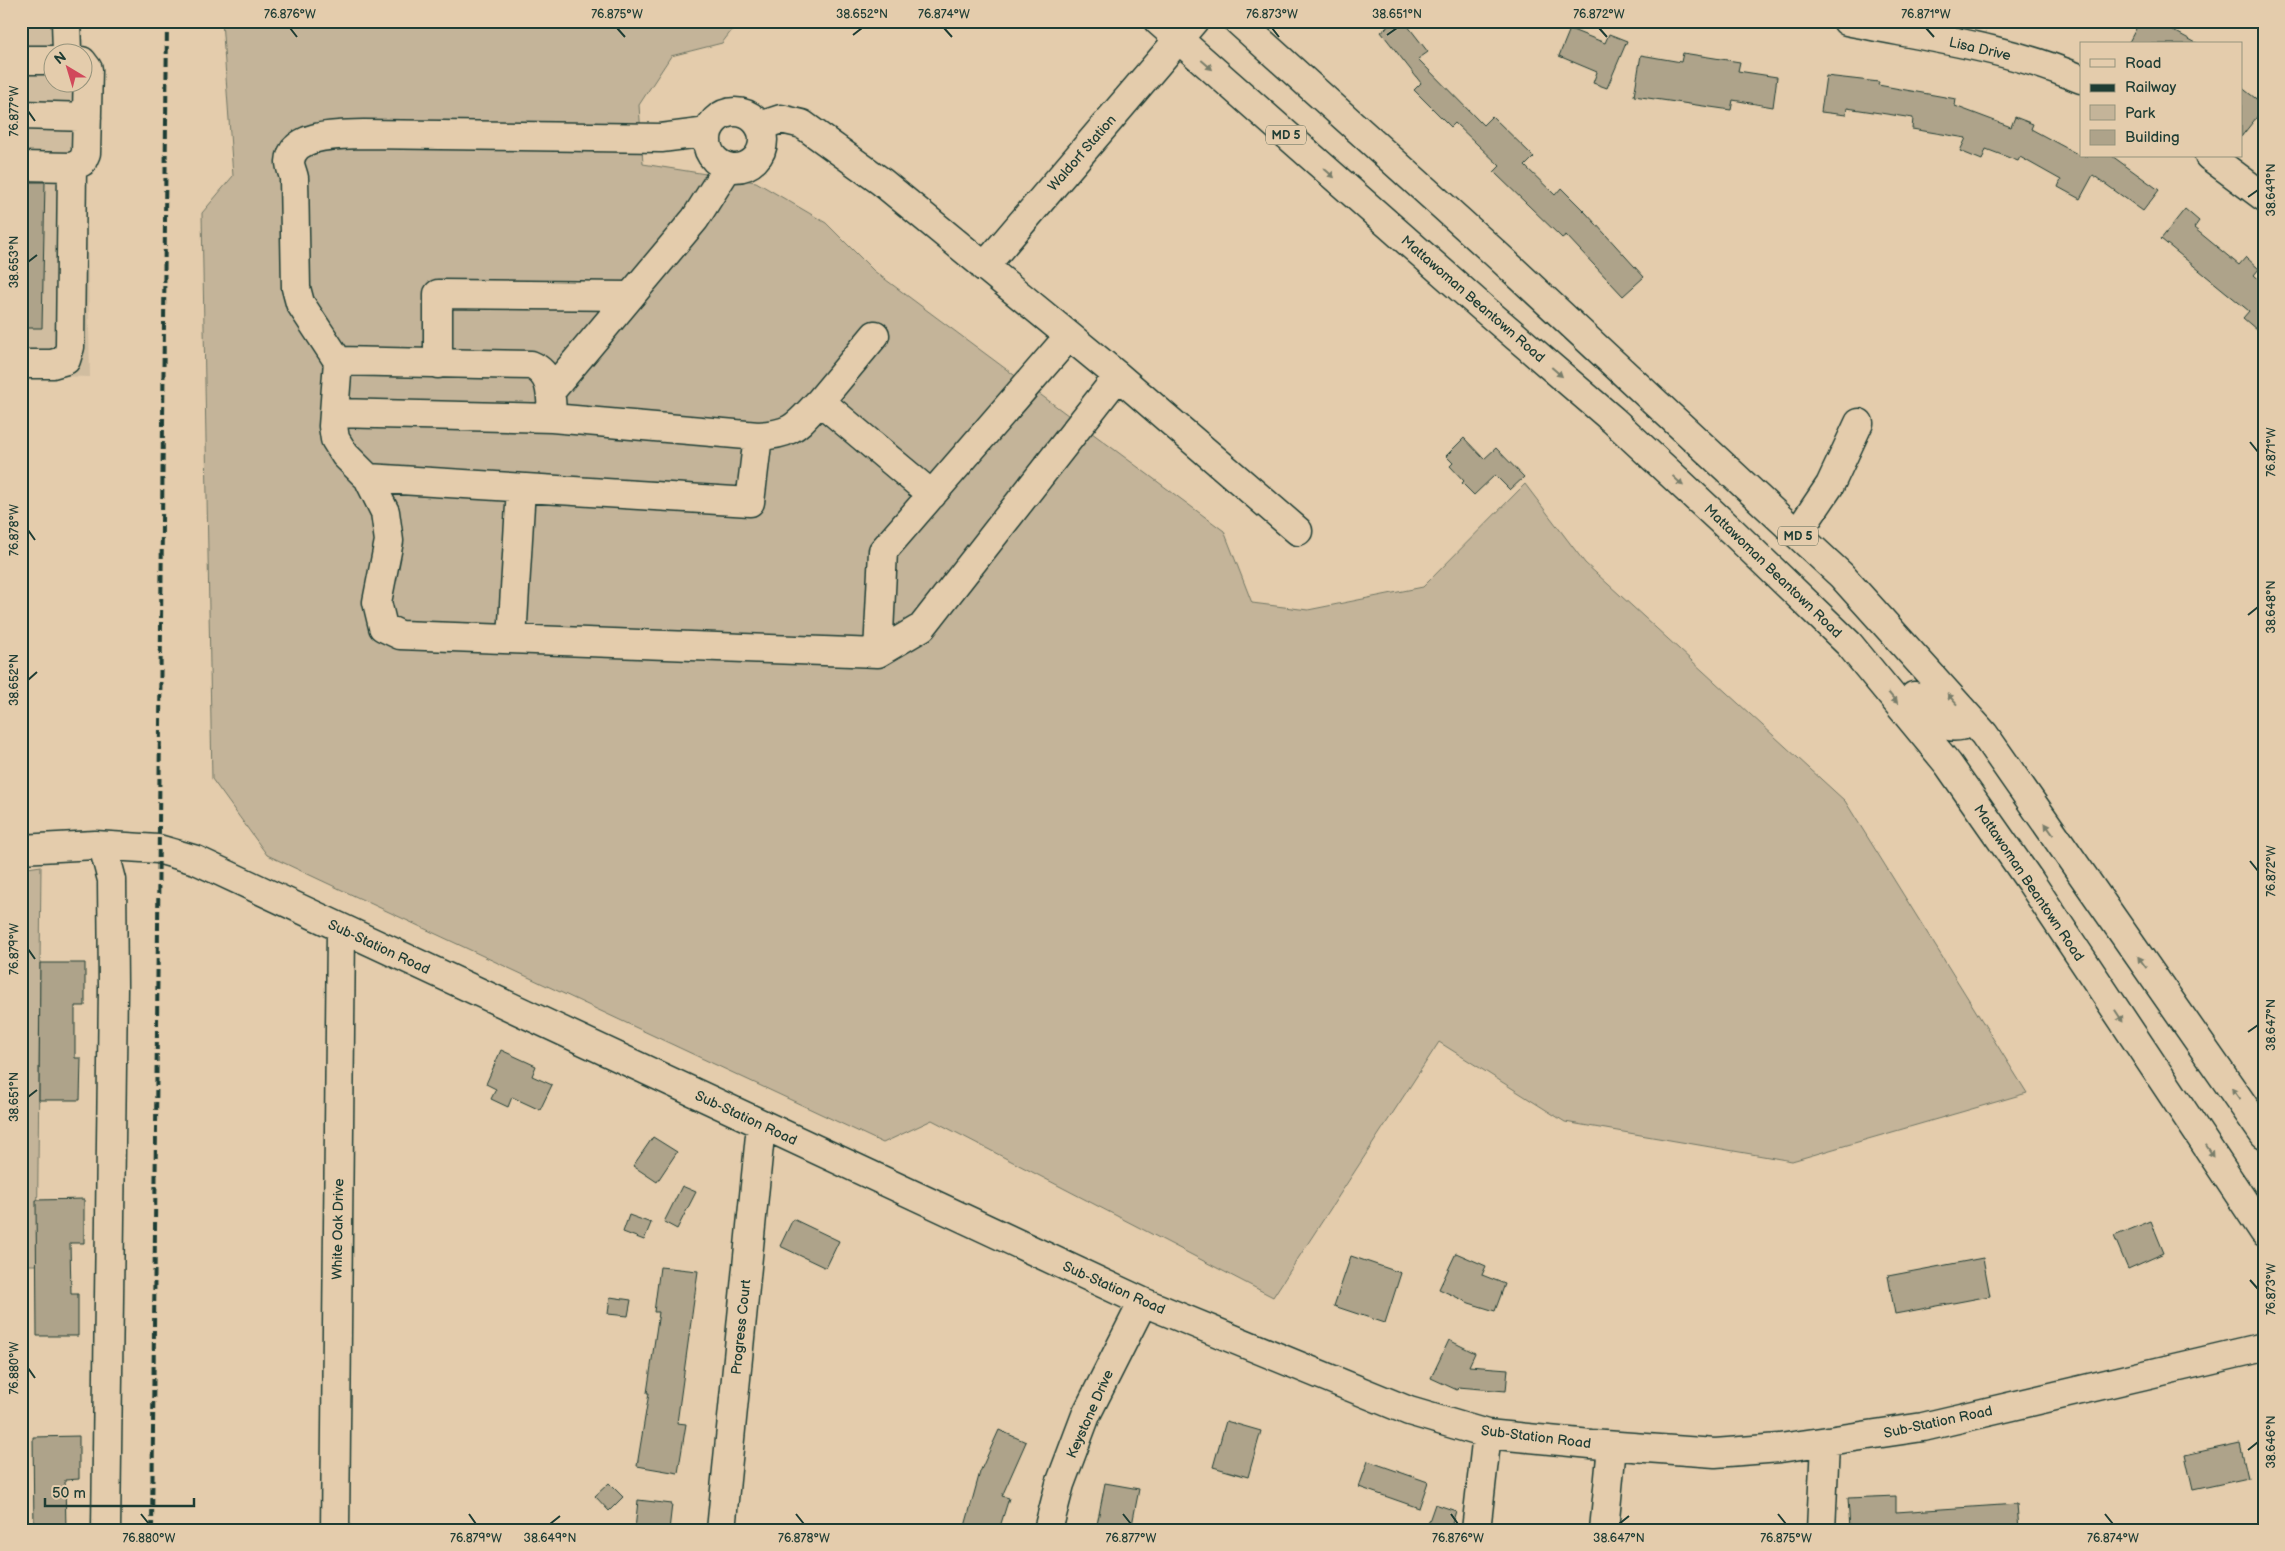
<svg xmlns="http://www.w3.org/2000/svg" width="2285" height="1551" font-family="'Balsamiq Sans',sans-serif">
<rect width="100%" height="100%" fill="#e4ccac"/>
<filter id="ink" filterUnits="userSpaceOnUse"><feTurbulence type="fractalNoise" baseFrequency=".02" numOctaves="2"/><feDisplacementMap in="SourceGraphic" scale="10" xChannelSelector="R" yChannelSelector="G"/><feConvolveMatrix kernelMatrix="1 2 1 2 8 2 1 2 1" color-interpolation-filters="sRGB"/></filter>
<g filter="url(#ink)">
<path fill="#d0bda0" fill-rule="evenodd" d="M21,21h62l7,356 -69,-2zM52,52h30v30h-30z"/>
<path fill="#c4b499" stroke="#727866" d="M222,21h517l-17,22 -51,13 -32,49 4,59 113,18 70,41 48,48 350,260 28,72 56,7 115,-23 102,-103 60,79 260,238 182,292 -235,68 -227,-39 -126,-80 -166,255 -341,-177 -49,23 -616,-288 -55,-76 -10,-566 31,-37z
M41,866l-4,399h-16v-396z"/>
<path fill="#aea38a" stroke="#1f3d34" d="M1395,21h9l24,31 -10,7 65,66 9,-9 42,41 -9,9 30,29 6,-7 25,25 58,64 -21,19 -57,-61 -4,3 -68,-66 6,-6 -45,-43 -4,4 -37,-37 7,-7 -40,-51z
M2140,21h16l42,23h-70z
M1570,29l35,14 4,-9 18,7 -20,47 -14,-5 4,-11 -38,-16z
M1683,53l57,9 -2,9 39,6 -4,30 -40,-7 -2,10 -97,-14 7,-41 40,7z
M1826,76l53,6 -1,3 78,14 -1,7 56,21 4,-10 18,7 -2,5 50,27h31l47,34 -16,21 -50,-36 -13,24 -22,-12 3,-7 -41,-23 -2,4 -32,-12 -4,11 -22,-9 6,-13 -54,-9 1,-11 -66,-10 -1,7 -25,-3z
M2241,87l23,18v3l-23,29z
M21,182h24l-3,146h-21z
M2185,209l14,12 -5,7 45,37 7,-8 13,12 -5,6 10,9v52l-21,-18 6,-7 -88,-72z
M1464,438l20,21 12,-11 28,29 -14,13 -15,-15 -21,20 -12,-12 2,-2 -14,-15 3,-3 -7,-7z
M40,963h45v43h-10v52h6l-1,42h-41z
M501,1050l35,16 -4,10 20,9 -12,25 -28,-13 -4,10 -17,-8 5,-10 -10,-5z
M653,1137l24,15 -20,30 -24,-16z
M682,1186l14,6 -19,37 -13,-7z
M84,1199v44h-14l1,51h7v42h-41l-1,-136z
M629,1215l22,8 -7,17 -21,-8z
M793,1219l46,22 -13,27 -46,-22z
M2151,1221l13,32 -36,16 -14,-33z
M1456,1253l30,13 -4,9 23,9 -10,27 -26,-8 -30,-14z
M1351,1256l50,17 -16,50 -51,-17z
M1983,1258l7,38 -95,18 -7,-38z
M660,1267l38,4 -21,152 9,1 -8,49 -41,-7 12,-73h-2l12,-81h-5z
M610,1297l21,3 -3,16 -20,-2z
M1449,1340l26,13 -6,13 39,3 -2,22 -48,-4 -1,3 -26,-12z
M1226,1421l35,10 -13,46 -35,-10z
M999,1430l27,12 -24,54 7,2 -10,32h-35l16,-58z
M79,1436v43l-14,1 1,50h-32l-1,-93z
M2240,1443l8,35 -55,12 -8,-35z
M1368,1461l60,21 -9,26 -60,-21z
M609,1483l14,14 -14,14 -14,-15z
M1105,1483l34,6 -8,41h-35z
M1896,1496v16l121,-8 2,26h-169l-2,-32z
M638,1500l34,4 -3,26h-34z
M1435,1504l21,7 -6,19h-24z"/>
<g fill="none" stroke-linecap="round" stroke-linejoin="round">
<defs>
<path id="minor" d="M66,21l1,31
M1847,21c78,16 160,26 234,58
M21,60h31
M707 140a28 28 0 1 1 56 0a28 28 0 1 1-56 0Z
M21,115l66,2
M760,126l21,-7 21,5 80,58 236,194 180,155
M708,132l-47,6 -297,-4c-21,1 -72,-2 -74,28 0,5 3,11 4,16l2,110 4,15 38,58 -5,65 2,13 10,16 23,23 382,24 8,-66
M2209,156l55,41
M21,166l51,1 -2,180 -4,13 -14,4h-31
M72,167l10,-5 4,-9 2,-84 -6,-8
M984,267l210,-246
M338,361l193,4c22,9 20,32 21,53l206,18c36,-2 38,-10 62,-35l112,94
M438,364v-70l192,2
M551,391l144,-172 33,-52
M820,401l55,-66
M334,413l218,5
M368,478l17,34 4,29 -12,61 6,25 17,8 478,18 44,-26 196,-251
M1797,534l33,-49 29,-62
M512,639l9,-151
M878,653l5,-102 186,-215
M103,846l9,34 1,107 -7,543
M21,849l74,-4 63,4 38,11 947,442 266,109 78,23 104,10 124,9 65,-5 143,-21 341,-80
M335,1530l6,-601
M721,1530l40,-405
M1048,1530l12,-46 26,-69 57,-113
M1476,1530l11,-96
M1604,1530l8,-84
M1821,1530l4,-87"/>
<path id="highway" d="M1158,21l326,288 129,111 121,113 115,111 99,120 82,117 234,351
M1238,21l258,233 345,321 143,159 280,401
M1914,696c19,22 28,39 59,26"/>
</defs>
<use href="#minor" stroke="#1f3d34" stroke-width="31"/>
<use href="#highway" stroke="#1f3d34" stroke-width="31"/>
<use href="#minor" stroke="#e4ccac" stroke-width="28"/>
<use href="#highway" stroke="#e4ccac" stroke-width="28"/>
<path stroke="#1f3d34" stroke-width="4" stroke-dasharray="8 4" stroke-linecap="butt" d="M152,1530l15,-1509"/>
</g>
<defs><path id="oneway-solid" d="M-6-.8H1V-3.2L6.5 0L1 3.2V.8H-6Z" transform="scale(1.25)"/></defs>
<g fill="#787d6a">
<use href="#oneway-solid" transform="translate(1207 65) rotate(41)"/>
<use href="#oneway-solid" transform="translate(1329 173) rotate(41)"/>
<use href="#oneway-solid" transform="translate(1557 372) rotate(41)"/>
<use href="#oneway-solid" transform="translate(1678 481) rotate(43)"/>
<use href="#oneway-solid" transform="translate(1893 698) rotate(50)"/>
<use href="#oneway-solid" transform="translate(1952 699) rotate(-132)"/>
<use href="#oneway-solid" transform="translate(2049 829) rotate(-125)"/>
<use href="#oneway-solid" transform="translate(2142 962) rotate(-126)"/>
<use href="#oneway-solid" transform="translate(2119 1016) rotate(57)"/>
<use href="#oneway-solid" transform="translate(2236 1094) rotate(-126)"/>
<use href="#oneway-solid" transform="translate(2210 1151) rotate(56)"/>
</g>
</g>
<path fill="none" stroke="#1f3d34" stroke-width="2" d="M290,28l7,9M617,28l8,9M944,28l8,9M1272,28l7,9M1599,28l8,9M1926,28l8,9M853,35l9,-7M1387,35l10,-7M28,111l7,10M2248,197l10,-7M28,262l9,-7M2250,442l8,10M28,530l7,10M2248,615l10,-8M28,680l9,-8M2250,861l8,10M28,949l7,10M2248,1032l10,-7M28,1097l9,-7M2250,1280l8,9M28,1368l7,10M2248,1450l10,-8M141,1514l8,10M469,1514l7,10M796,1514l8,10M1123,1514l8,10M1451,1514l7,10M1778,1514l8,10M2105,1514l8,10M550,1524l10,-8M1619,1524l10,-8"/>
<g text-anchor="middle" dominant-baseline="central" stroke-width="4" stroke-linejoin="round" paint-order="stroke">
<g fill="#e4ccac" stroke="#5a6858" stroke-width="1">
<rect x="1266" y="125.5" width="40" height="19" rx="4"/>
<rect x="1778" y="526.5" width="40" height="19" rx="4"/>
</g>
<g font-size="12" font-weight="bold" fill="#1f3d34">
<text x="1286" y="135">MD 5</text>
<text x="1798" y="536">MD 5</text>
</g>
<g font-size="14" fill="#1f3d34" stroke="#e4ccac">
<text transform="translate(1980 49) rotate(13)">Lisa Drive</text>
<text transform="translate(1082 153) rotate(-49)">Waldorf Station</text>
<text transform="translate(1473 299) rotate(41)">Mattawoman Beantown Road</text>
<text transform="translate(1773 571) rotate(44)">Mattawoman Beantown Road</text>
<text transform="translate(2029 883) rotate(56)">Mattawoman Beantown Road</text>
<text transform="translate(379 947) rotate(25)">Sub-Station Road</text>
<text transform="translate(746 1118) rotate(25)">Sub-Station Road</text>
<text transform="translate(338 1229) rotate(-89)">White Oak Drive</text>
<text transform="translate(1114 1288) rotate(24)">Sub-Station Road</text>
<text transform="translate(741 1327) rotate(-84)">Progress Court</text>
<text transform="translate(1090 1414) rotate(-66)">Keystone Drive</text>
<text transform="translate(1938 1422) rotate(-12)">Sub-Station Road</text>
<text transform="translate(1536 1437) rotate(7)">Sub-Station Road</text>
</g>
</g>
<rect width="2285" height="1551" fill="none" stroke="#e4ccac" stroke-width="55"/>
<rect x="2080" y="42" width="162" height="115" fill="#e4ccac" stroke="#95937c"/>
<rect x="2090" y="59" width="25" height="8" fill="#e4ccac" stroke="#95937c"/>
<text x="2125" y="68" font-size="15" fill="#1f3d34">Road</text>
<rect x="2090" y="84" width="25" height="8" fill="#1f3d34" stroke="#95937c"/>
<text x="2125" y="92" font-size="15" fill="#1f3d34">Railway</text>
<rect x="2090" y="105" width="25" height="15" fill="#c4b499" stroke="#95937c"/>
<text x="2125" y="118" font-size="15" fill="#1f3d34">Park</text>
<rect x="2090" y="130" width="25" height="15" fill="#aea38a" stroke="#95937c"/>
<text x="2125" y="142" font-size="15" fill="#1f3d34">Building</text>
<g transform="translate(68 68) rotate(322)"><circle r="24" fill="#e4ccac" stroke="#95937c"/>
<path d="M0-4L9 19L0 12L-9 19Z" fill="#d1495b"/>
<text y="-8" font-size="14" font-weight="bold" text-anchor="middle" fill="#1f3d34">N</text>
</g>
<path d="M45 1498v8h149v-8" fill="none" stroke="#1f3d34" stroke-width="2.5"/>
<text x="52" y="1498" font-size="15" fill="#1f3d34" stroke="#e4ccac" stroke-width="4" paint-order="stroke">50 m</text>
<rect x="28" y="28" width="2230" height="1496" fill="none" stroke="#1f3d34" stroke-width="2"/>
<g font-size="12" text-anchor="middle" fill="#1f3d34">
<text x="290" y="18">76.876°W</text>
<text x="617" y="18">76.875°W</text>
<text x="862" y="18">38.652°N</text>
<text x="944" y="18">76.874°W</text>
<text x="1272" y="18">76.873°W</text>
<text x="1397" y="18">38.651°N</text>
<text x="1599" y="18">76.872°W</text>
<text x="1926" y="18">76.871°W</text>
<text transform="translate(14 111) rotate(-90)" y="4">76.877°W</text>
<text transform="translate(2271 190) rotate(-90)" y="4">38.649°N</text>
<text transform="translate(14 262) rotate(-90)" y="4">38.653°N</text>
<text transform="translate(2271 452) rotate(-90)" y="4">76.871°W</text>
<text transform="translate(14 530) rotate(-90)" y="4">76.878°W</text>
<text transform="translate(2271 607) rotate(-90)" y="4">38.648°N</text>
<text transform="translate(14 680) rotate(-90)" y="4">38.652°N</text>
<text transform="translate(2271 871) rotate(-90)" y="4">76.872°W</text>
<text transform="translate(14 949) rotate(-90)" y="4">76.879°W</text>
<text transform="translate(2271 1025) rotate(-90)" y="4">38.647°N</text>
<text transform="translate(14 1097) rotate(-90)" y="4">38.651°N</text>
<text transform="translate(2271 1289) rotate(-90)" y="4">76.873°W</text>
<text transform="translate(14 1368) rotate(-90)" y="4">76.880°W</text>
<text transform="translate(2271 1442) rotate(-90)" y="4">38.646°N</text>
<text x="149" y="1542">76.880°W</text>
<text x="476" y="1542">76.879°W</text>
<text x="550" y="1542">38.649°N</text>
<text x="804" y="1542">76.878°W</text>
<text x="1131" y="1542">76.877°W</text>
<text x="1458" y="1542">76.876°W</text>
<text x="1619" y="1542">38.647°N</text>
<text x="1786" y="1542">76.875°W</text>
<text x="2113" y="1542">76.874°W</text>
</g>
</svg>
